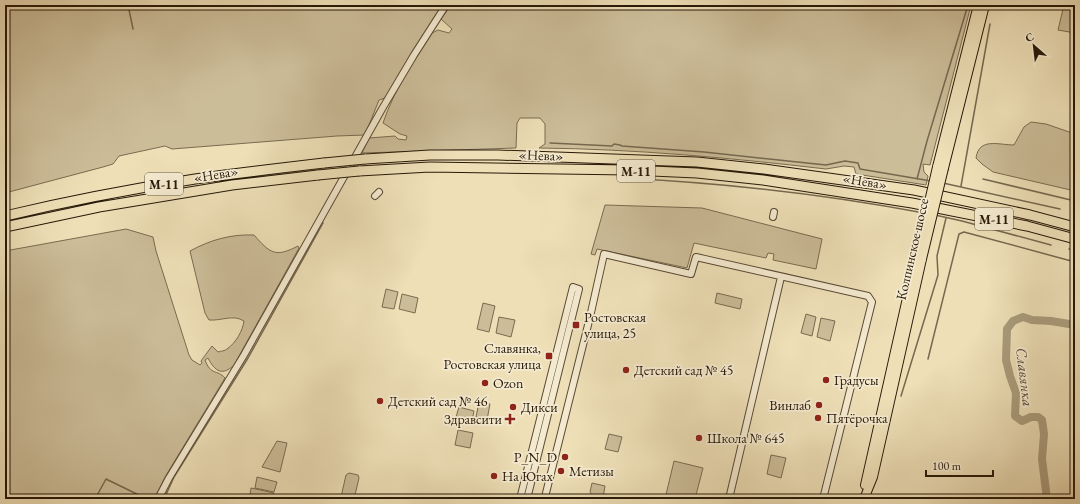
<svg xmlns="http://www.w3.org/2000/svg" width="1080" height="504" font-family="'EB Garamond',serif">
<rect width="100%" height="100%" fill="#eedfb7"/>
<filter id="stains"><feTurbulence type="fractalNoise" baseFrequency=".005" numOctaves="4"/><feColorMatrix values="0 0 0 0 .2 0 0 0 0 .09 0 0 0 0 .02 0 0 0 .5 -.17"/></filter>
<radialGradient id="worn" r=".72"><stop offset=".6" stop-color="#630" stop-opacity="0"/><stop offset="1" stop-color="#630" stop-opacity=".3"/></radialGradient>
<path fill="#ccbd99" stroke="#7a6b50" d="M5,5h439l-59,93 -6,2 -14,35 -28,1 -165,13 -7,-3 -46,10 -6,8 -10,3 -98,26z
M451,5h520l-41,160 -7,-1 1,8 4,4 -2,9 -70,-11 -2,-7 -10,-1 -18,3c-95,-11 -190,-20 -287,-21l6,-4v-20l-5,-6h-20l-3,5 -1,25 -154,5 7,-15 26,-2 3,3 8,1 1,-4 -7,-2 -17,-11c11,-33 31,-62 49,-90l6,-3 11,3 3,-4 -11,-10z
M1064,5h11v28l-17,-3z
M1031,122l15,2 29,10v57l-82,-19 -11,-8 -6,-6c3,-21 23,-13 38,-13l10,-18z
M605,205l97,3 120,31 -6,30 -43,-9 1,-6 -6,-1 -2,5 -72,-15 -7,25 -90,-19 -2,6 -4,-1z
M126,229l27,8 3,14 33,104 3,5 8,5 2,-2 -1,-2 11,-15 6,6c3,-1 7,-1 9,-3 9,-6 16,-19 17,-28 -11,-7 -22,0 -35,-1l-4,-7 -15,-62c20,-11 41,-17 64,-16 16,18 21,23 44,11l1,2 -65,117c-11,11 -19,7 -26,-7l-3,2c6,16 12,9 20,18l-60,99 -11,22h-149v-248z
M386,289l12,3 -4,17 -12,-2z
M717,293l25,6 -2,10 -25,-6z
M402,294l16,4 -3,15 -16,-4z
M483,303l12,3 -6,26 -12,-3z
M806,314l10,3 -4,19 -11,-3z
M499,317l16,3 -4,17 -15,-4z
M821,318l14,3 -5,20 -13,-4z
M479,402l11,2 -3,16 -11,-3z
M459,407l15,4 -2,10 -16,-4z
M458,430l15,3 -3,15 -15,-3z
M609,434l13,3 -4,15 -13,-3z
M277,441l10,2 -7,29 -18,-5z
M771,455l15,3 -5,20 -14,-4z
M674,461l29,7 -8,31h-30z
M349,473l9,2 1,3 -5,21h-11l-2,-2 5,-22z
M257,477l20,5 -3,10 -19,-4z
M592,483l13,3 -2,12 -8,1 -5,-7z
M251,488l23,5 -2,6 -22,-4z"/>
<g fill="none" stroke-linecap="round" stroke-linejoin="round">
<path stroke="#76684e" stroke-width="1.5" d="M128,5l5,24
M550,143l62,3 2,-2 6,1 2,1 82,6 122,13 19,-4 13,2 2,6 71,12
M622,178c102,5 202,16 302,35
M917,179l10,-38 41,-136
M983,179l92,22
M943,183l117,26
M961,186l29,-162
M935,215l27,6 89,24
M1069,249l6,2
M928,359l31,-125 5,-2 111,30
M901,396l37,-121 -1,-19 9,-38
M95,499l11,-20 41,20
M164,499l10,-22 74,-119 75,-135"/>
<path stroke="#aa9c7c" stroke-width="8" d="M1047,499l-5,-40 2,-25 -2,-14 -4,-3h-7l-9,4 -7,-5 1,-23 -6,-17 -4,-16 1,-31 6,-8 10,-4 9,3 19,1 24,4"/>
<defs>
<path id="minor" d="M375,196l4,-4
M773,217l1,-5
M158,499l11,-21 75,-123 138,-246 32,-54 32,-50
M520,499l53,-212 6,2 -52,210
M547,499l-2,-2 45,-180 14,-63 87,20 5,-17 172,39 4,6 -49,197
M729,499l52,-222"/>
<path id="major" d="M937,167l41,-162
M944,168l41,-163
M865,485l51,-227
M864,499l9,-22 7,-31 42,-187"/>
<path id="highway" d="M365,159l65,-4h68l199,7 67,7 150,21 116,25 45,12
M359,171l71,-4 199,3 68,3 66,7 149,23 115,23 48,13
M5,216c63,-15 126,-27 190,-37 43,-6 86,-11 129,-16
M5,227l94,-20 133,-22 86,-10"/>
</defs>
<use href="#minor" stroke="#594a34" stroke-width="8"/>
<use href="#major" stroke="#271908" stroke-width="10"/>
<use href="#highway" stroke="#271908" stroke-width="11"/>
<use href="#minor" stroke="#f4ead0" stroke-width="6"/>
<use href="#major" stroke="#eedfb7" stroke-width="8"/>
<use href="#highway" stroke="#eedfb7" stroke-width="9"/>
<defs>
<path id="major-bridge" d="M916,258l21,-91
M922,259l22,-91"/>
<path id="highway-bridge" d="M324,163l41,-4
M318,175l41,-4"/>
</defs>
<use href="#major-bridge" stroke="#271908" stroke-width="10" stroke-linecap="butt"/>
<use href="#highway-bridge" stroke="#271908" stroke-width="11" stroke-linecap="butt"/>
<use href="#major-bridge" stroke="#eedfb7" stroke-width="8"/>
<use href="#highway-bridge" stroke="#eedfb7" stroke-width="9"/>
</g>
<g fill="#8f2418" stroke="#f4ead0" stroke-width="1.5">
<rect x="572" y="321" width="8" height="8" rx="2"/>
<rect x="545" y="352" width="8" height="8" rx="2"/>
<circle cx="626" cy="370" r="4"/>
<circle cx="826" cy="380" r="4"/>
<circle cx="485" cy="383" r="4"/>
<circle cx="380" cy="401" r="4"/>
<circle cx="819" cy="405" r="4"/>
<circle cx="513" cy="407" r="4"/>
<circle cx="818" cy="418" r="4"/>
<path d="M508 413h4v4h4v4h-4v4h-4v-4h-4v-4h4z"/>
<circle cx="699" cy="438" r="4"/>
<circle cx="565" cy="457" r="4"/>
<circle cx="561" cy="471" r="4"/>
<circle cx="494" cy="476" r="4"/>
</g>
<g text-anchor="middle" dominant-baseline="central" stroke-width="3.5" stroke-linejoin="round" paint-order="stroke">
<g fill="#f4ead0" stroke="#645844" stroke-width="1">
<rect x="617" y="160" width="38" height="22" rx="3"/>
<rect x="145" y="173" width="38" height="22" rx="3"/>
<rect x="975" y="208" width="38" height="22" rx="3"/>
</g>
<g font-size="13" font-weight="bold" fill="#271908">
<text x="636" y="171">М-11</text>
<text x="164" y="184">М-11</text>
<text x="994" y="219">М-11</text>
</g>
<g font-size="14" fill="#271908" stroke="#f4ead0">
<text transform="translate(541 155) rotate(2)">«Нева»</text>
<text transform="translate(216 174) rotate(-9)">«Нева»</text>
<text transform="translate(865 181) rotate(9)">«Нева»</text>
<text transform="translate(912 249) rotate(-77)">Колпинское шоссе</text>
</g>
<g font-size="14" fill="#271908" stroke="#f4ead0" text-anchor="start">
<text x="584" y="317">Ростовская<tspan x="584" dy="16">улица, 25</tspan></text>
<text x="541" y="348" text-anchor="end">Славянка,<tspan x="541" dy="16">Ростовская улица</tspan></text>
<text x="634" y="370">Детский сад № 45</text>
<text x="834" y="380">Градусы</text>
<text x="493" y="383">Ozon</text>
<text x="388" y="401">Детский сад № 46</text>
<text x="811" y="405" text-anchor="end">Винлаб</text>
<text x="521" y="407">Дикси</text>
<text x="826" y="418">Пятёрочка</text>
<text x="502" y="419" text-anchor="end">Здравсити</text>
<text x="707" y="438">Школа № 645</text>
<text x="557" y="457" text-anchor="end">P_N_D</text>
<text x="569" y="471">Метизы</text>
<text x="502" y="476">На Югах</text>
</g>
<g font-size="15" font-style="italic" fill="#5b4d36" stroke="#f4ead0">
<text transform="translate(1025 377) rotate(83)">Славянка</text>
</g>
</g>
<rect width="1080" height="504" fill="none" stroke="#eedfb7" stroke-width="20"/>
<rect x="6" y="6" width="1068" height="492" fill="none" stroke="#271908" stroke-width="2"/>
<rect x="10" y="10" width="1060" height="484" fill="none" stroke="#271908"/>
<g transform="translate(1034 46) rotate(332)" stroke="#f4ead0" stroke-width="3" paint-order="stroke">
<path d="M0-3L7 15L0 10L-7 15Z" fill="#271908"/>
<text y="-6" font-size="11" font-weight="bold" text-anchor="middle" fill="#271908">С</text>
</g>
<path d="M926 470v6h67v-6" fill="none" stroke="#271908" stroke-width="2"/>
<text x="932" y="470" font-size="12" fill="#271908" stroke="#f4ead0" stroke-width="3" paint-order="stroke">100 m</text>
<rect width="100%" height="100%" filter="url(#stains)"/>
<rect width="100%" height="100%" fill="url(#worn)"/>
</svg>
